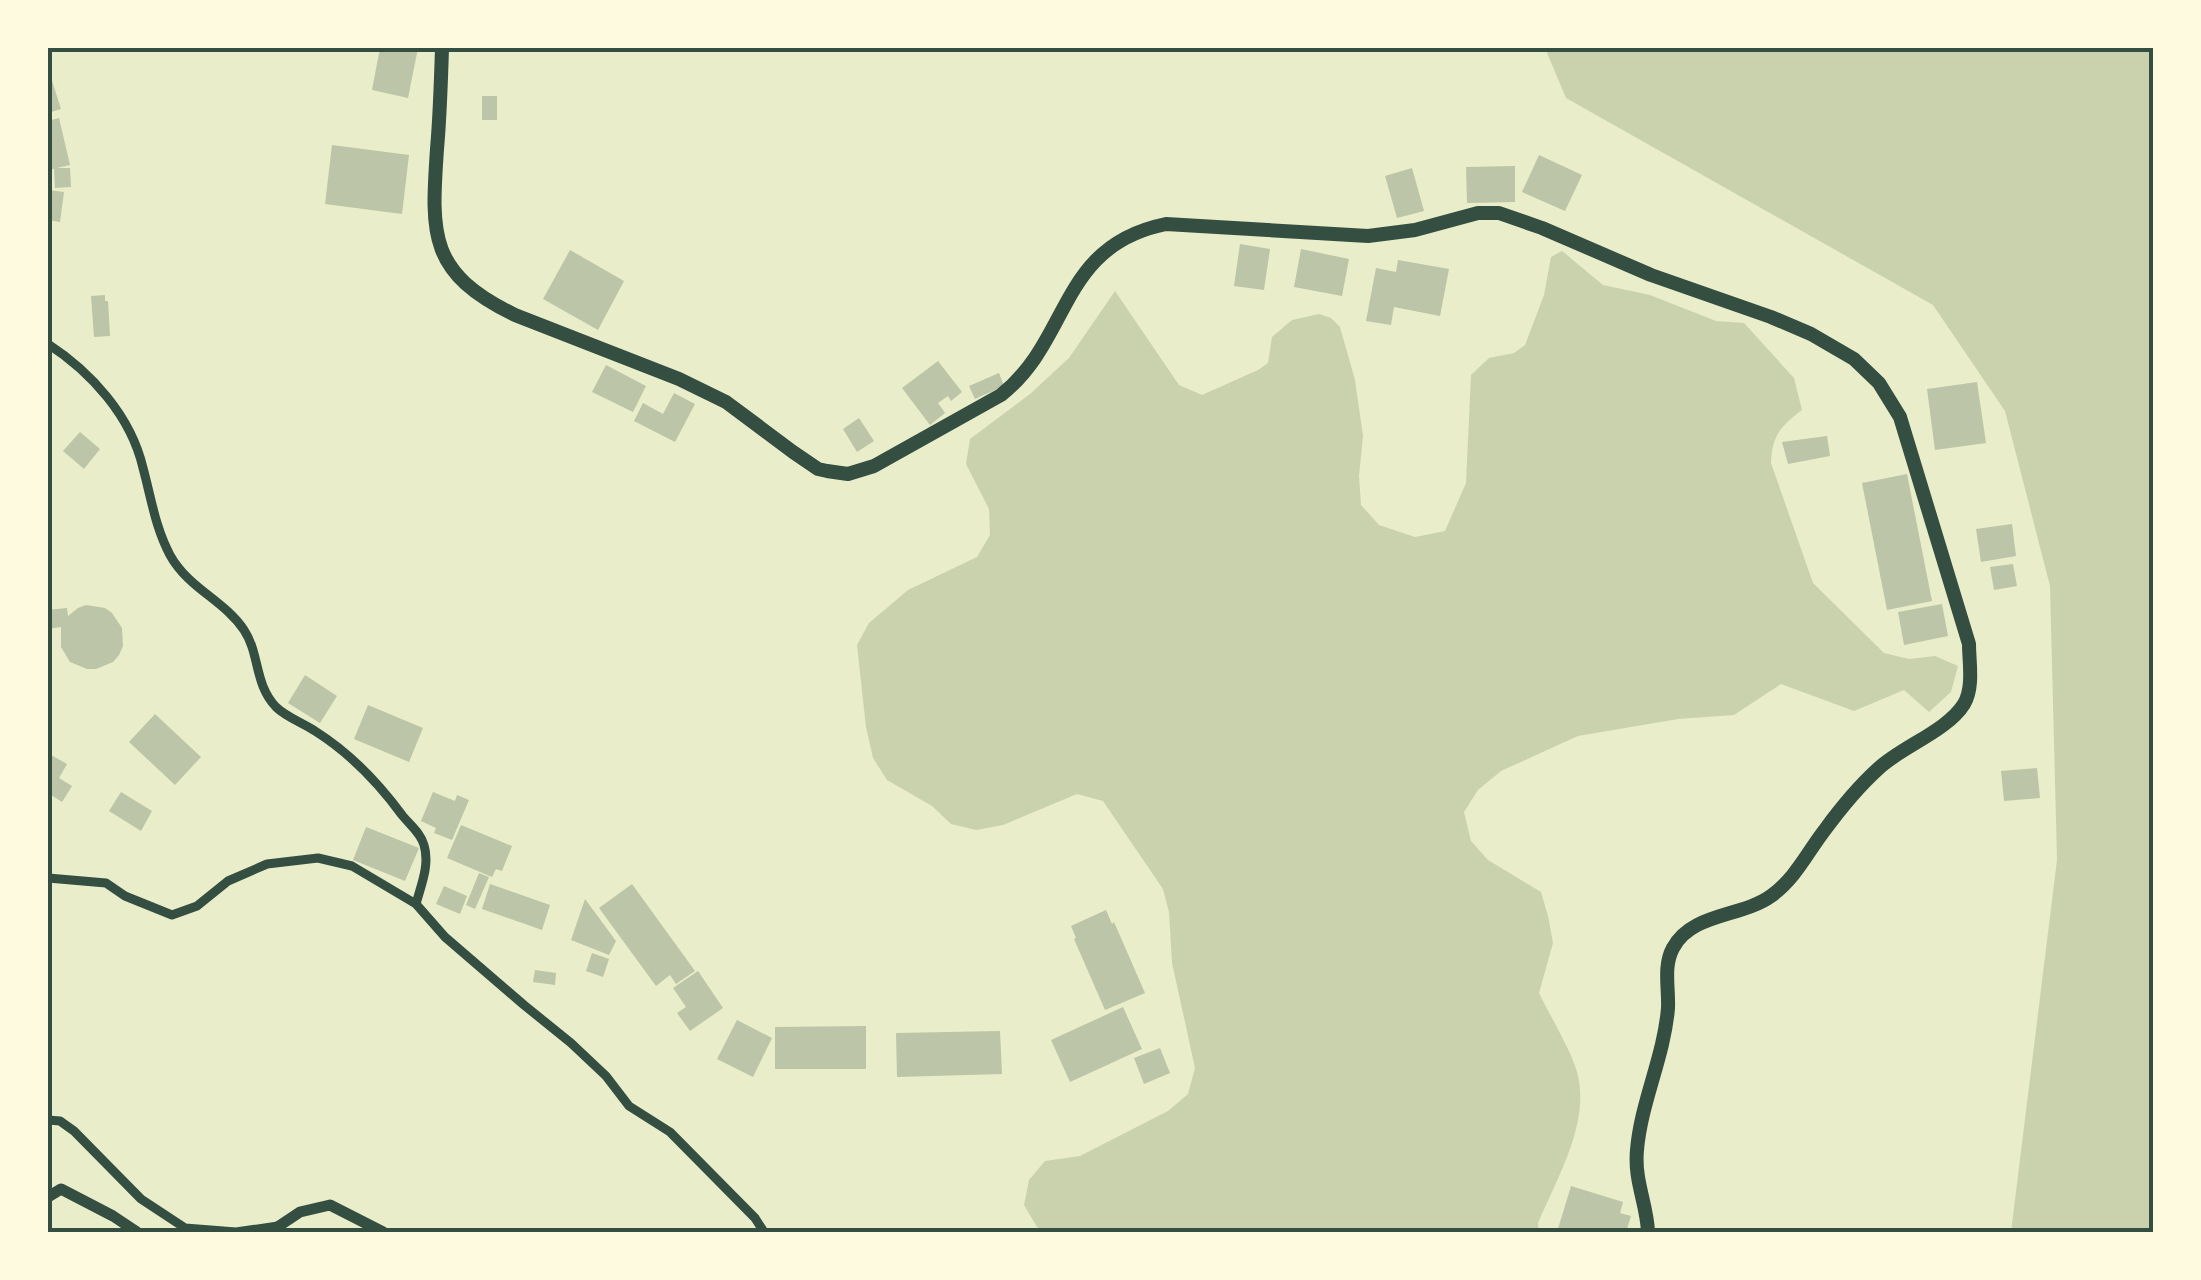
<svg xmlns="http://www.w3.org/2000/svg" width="2201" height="1280" font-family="'Nunito Sans',sans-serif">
<rect width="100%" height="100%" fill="#e9edc9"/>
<path fill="#cad2ad" d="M1545,48h608v1184h-142l46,-372 -7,-274 -45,-175 -72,-106 -367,-207z
M1562,251l41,34 47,10 66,26 28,2 50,55 8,32c-21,16 -30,25 -31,53l42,120 71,70 25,6 26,-3 23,10 -7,26 -22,20 -25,-22 -50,21 -73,-27 -47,31 -56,4 -100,17 -77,35 -23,19 -14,22 7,29 17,19 53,32 7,24 5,27 -14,50c11,23 32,57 38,79 14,50 -20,106 -39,151l1,9h-494l-8,-5 -13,-22 5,-25 16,-19 35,-5 88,-45 20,-17 7,-26 -23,-105 -3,-51 -6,-23 -60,-88 -26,-7 -74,31 -27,5 -25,-6 -19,-18 -45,-26 -14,-22 -7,-31 -9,-82 12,-22 39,-33 69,-33 13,-22 -1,-26 -23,-45 4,-25 60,-45 39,-36 46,-67 64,94 23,10 56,-25 10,-7 4,-26 20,-17 27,-6 12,4 9,9 15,53 8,56 -4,40 2,29 18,20 36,12 30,-6 21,-48 5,-108 18,-17 25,-5 11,-8 19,-50 7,-38z"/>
<path fill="#bcc5a7" d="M380,48h38l-10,50 -36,-8z
M48,68l13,41 -13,4z
M482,96h15v24h-15z
M59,118l11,47 -22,5v-49z
M332,145l77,10 -7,59 -77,-10z
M1539,155l43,20 -17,36 -43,-19z
M1515,166v36l-48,1 -1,-36z
M54,168h16l1,19 -16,1z
M1412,168l12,43 -27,7 -12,-42z
M48,190l16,2 -4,30 -12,-2z
M1240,244l30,5 -6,41 -30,-4z
M1301,249l48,10 -7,37 -48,-9z
M570,250l54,31 -26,49 -55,-31z
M1398,260l51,9 -9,47 -46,-9 -3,18 -25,-4 10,-53 20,4z
M105,295v6h3l2,35 -16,1 -3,-41z
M938,361l24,31 -11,9 -3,-5 -10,7 7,10 -15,12 -28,-37z
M606,365l40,21 -13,26 -41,-20z
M999,373l5,13 -29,13 -6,-13z
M1977,382l9,61 -51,7 -8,-61z
M674,393l21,11 -20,38 -41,-21 9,-18 20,11z
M859,418l15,23 -17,11 -14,-23z
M80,432l20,17 -16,20 -21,-18z
M1827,436l3,20 -42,8 -6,-22z
M1907,474l25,127 -45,9 -25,-127z
M2012,524l4,32 -35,6 -5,-33z
M2013,564l4,22 -23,4 -4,-23z
M1942,604l6,32 -44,9 -6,-33z
M86,605l19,3 7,5 10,15 1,18 -4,9 -6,7 -17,7h-9l-17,-7 -9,-15v-20l-13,2v-19l19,-2 1,8 10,-8z
M305,675l32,21 -17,27 -32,-20z
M368,705l55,23 -14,34 -55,-23z
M155,714l46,43 -26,28 -46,-43z
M51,755l16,9 -8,14 13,8 -10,16 -14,-9v-32z
M2037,768l3,30 -36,3 -3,-30z
M121,792l31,19 -11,20 -32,-20z
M433,792l22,9 2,-6 12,5 -17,40 -18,-7 2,-5 -15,-7z
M461,825l51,21 -10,25 -6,-2 -4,8 -45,-19z
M366,827l53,21 -14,33 -52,-21z
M479,873l10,4 -14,32 -9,-4z
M490,884l60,21 -8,25 -60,-21z
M632,884l63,87 -19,13 -6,-9 -14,11 -57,-78z
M444,886l23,10 -7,18 -24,-10z
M585,899l31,42 -7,14 -38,-15z
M1106,910l6,14 2,-2 31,71 -40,17 -31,-71 2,-1 -5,-12z
M592,953l17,6 -6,18 -17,-6z
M535,970l21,3 -1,12 -22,-3z
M698,971l25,37 -33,23 -13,-18 9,-6 -13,-19z
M1123,1007l19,42 -72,33 -19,-42z
M737,1020l35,18 -19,39 -36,-18z
M866,1026v43h-91v-42z
M1000,1031l2,43 -105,3 -1,-44z
M1160,1048l10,25 -26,11 -10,-26z
M1571,1186l52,16 -3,11 11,3 -5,16h-69z"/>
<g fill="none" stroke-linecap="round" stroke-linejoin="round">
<path stroke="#344e41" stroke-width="9" d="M48,344c43,28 83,72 95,124 8,29 12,59 27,87 19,34 54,45 74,75 16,24 10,54 32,77 10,10 27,16 39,24 35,22 62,50 87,84 7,9 19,18 22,30 6,20 -3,40 -8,59
M48,878l58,5 19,13 47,19 25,-9 31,-25 39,-17 51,-6 34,8 64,38 29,33 79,68 47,38 35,33 23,30 41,26 85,86 9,14
M48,1120l12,1 14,10 67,68 44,29 51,4 42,-6"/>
<path stroke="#344e41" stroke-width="11" d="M48,1197l13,-8 52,27 24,16
M270,1232l30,-20 30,-7 53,27"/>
<path stroke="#344e41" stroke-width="14" d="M442,48c-1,33 -2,67 -5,101 -6,87 -8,124 78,166l164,64 47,23 67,50 25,17 9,2 21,3 26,-8 127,-71c71,-56 57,-149 165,-171l202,12 47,-6 63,-17h21l43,15 109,47 120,42 40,17 43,25 25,24 21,34 69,227c0,18 5,43 -5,60 -17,27 -61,42 -85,64 -20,18 -39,41 -55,63 -17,22 -29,48 -53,65 -29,21 -80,17 -98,52 -10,18 -4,41 -5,60 -4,49 -27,94 -31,142 -3,31 10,54 11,82"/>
</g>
<rect width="2201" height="1280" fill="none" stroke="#fefae0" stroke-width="100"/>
<rect x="50" y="50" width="2101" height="1180" fill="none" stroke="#344e41" stroke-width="4"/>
</svg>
